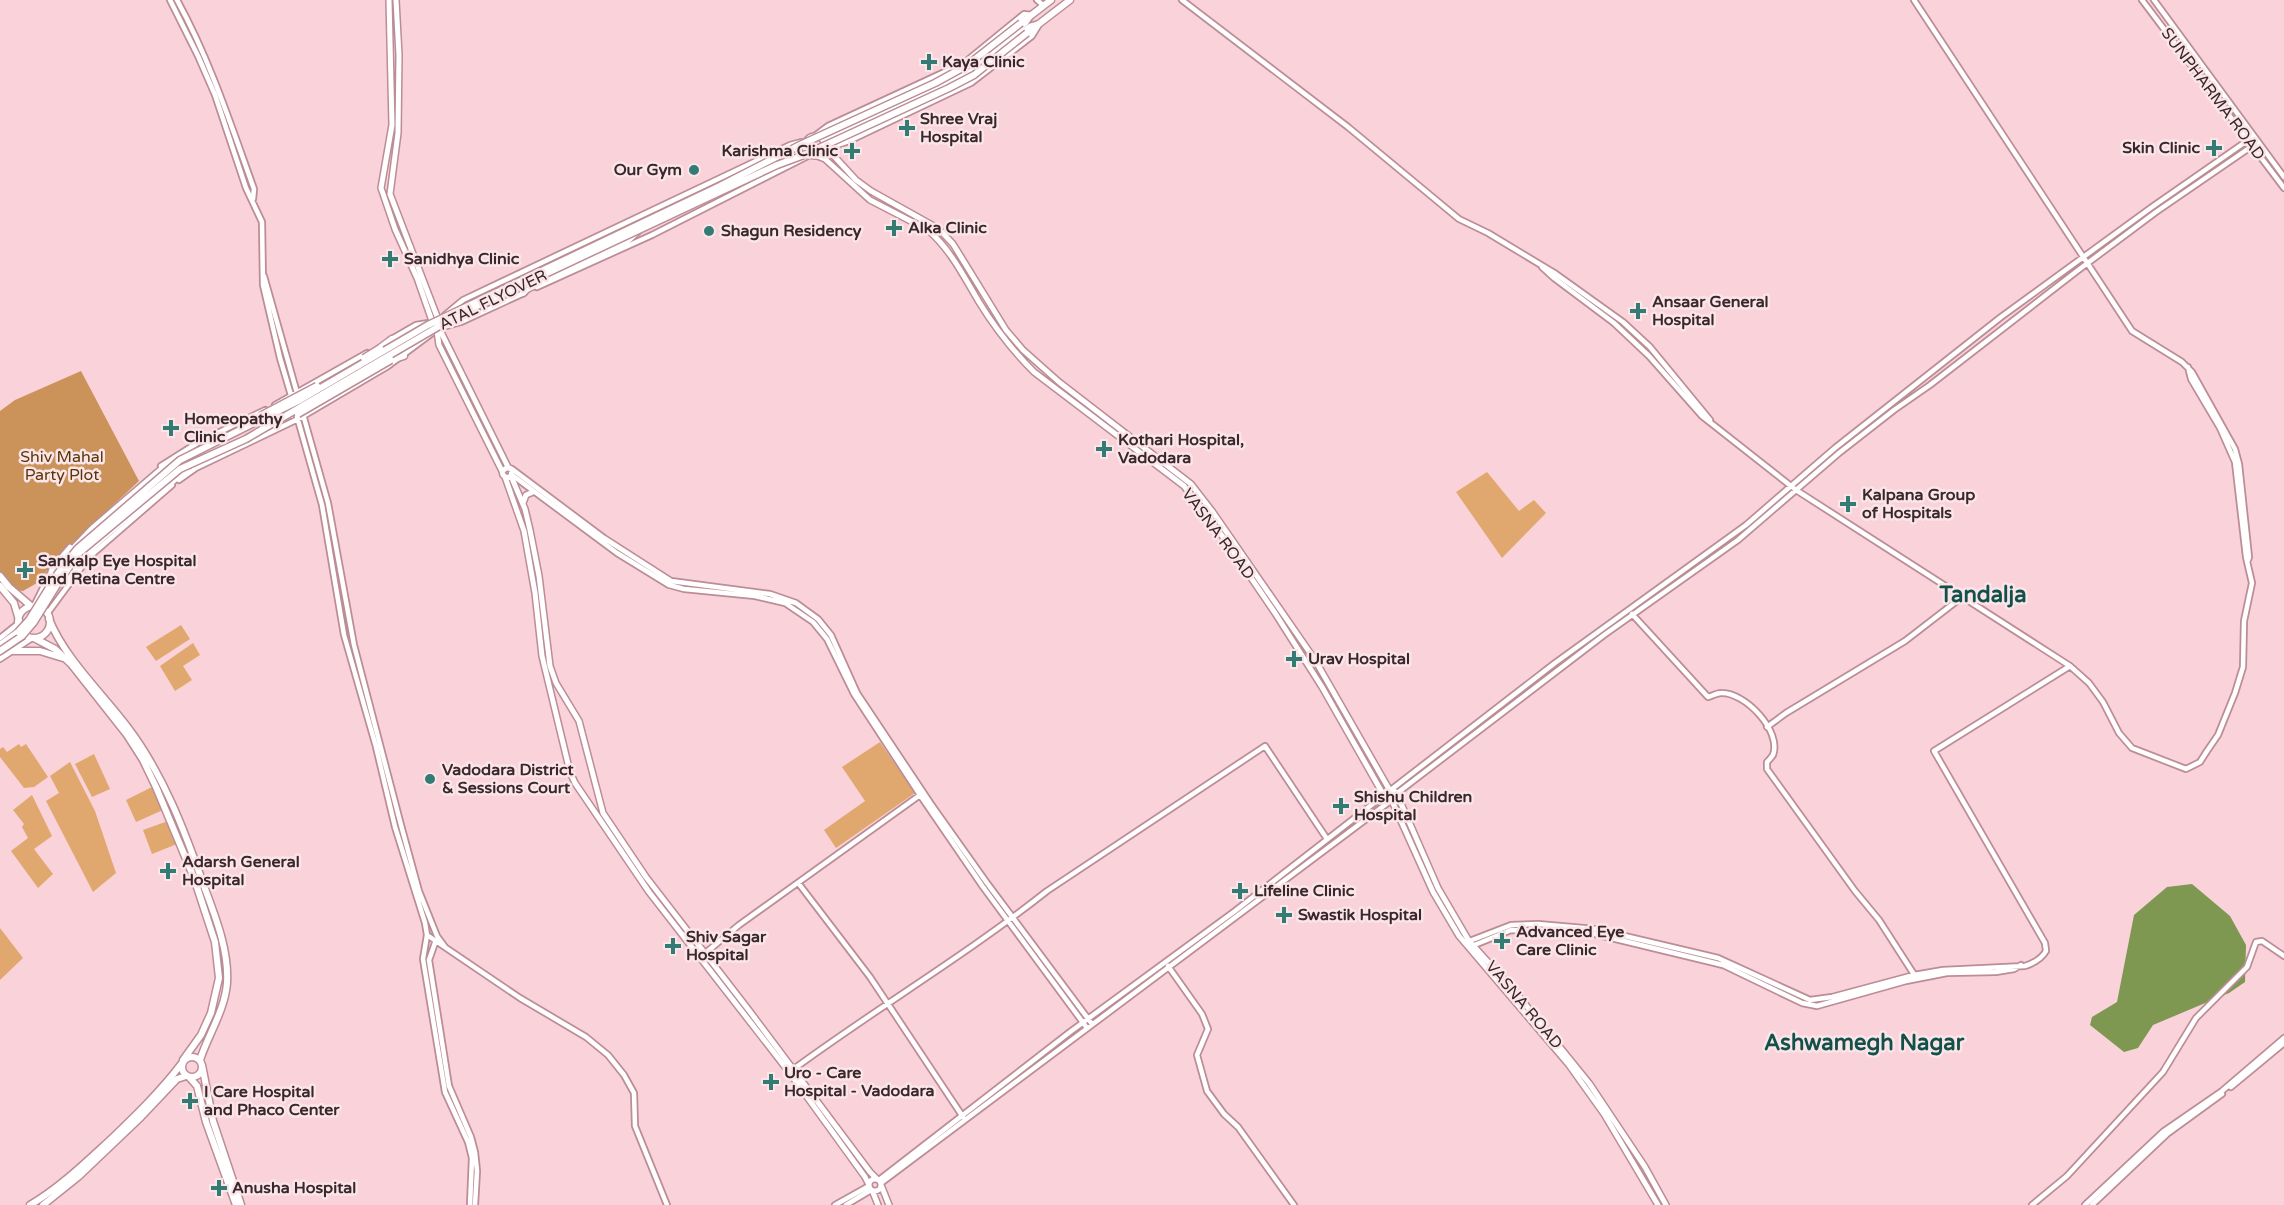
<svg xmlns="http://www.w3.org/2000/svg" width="2284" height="1205" font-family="'Varela Round',sans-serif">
<rect width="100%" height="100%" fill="#fad2d9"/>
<path fill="#e0a86e" d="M1487,472l32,39 15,-11 12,13 -44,45 -46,-66z
M181,625l9,14 -34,22 -10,-14z
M193,643l7,12 -17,11 9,14 -17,11 -15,-25z
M880,742l35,51 -79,55 -12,-18 41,-29 -23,-34z
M19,744l2,3 5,-3 22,33 -14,10 -10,1 -24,-31v-8l3,-2 4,5z
M94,754l16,35 -18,8 -17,-33z
M70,762l25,49 21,62 -23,19 -47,-91 13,-8 -9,-17z
M154,786l9,24 -27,12 -10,-22z
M32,795l20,41 -18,13 19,25 -15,14 -27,-37 17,-13 -6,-11 2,-3 -11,-14z
M168,821l9,23 -25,10 -9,-24z
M0,928l23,30 -23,22z"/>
<path fill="#cb935a" d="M81,371l58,110 -76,71 -26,31 -14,8 -18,-3 -5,-6v-171l15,-11z"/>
<path fill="#7e9852" d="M2192,884l38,32 16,29 -1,37 -16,11 -76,32 -15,23 -14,4 -34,-27 2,-8 25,-15 17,-87 33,-28z"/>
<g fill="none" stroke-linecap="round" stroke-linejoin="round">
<defs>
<path id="tertiary" d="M170,0l28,56 17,39 31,93 16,34 1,63 17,73 13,44
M177,0c33,60 54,125 77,189l-1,10
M1037,0l6,5
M1182,0l166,127 111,92 29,14 68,41 67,48 27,25 60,73
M1914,0l218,331 50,31 10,10 43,77 4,15 10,93 -1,3
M2142,0l142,188
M2154,0l130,177
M977,63l49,-40 4,-6
M928,90l35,-17
M816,135l12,-9 136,-63 60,-49 7,1
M824,141l140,-65 66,-50 7,-2
M825,149l24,-8 122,-58 61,-47 6,-10
M1542,267l12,11 60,45 35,33 53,60 94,74 274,176 19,17 14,19 16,31 13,15 54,21 14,-7 7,-11 11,-16 17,-42 8,-26 1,-46 8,-38 -6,-26 -11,-95 -15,-34 -29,-49 -3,-12
M264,276l64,227 26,142 47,180 18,66 18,45 8,11
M537,287l115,-52 156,-79
M445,315l18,-15 327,-155 11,-3
M443,327l18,-5 63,-29
M390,340l26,-15 12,-2
M275,405l92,-52
M296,413l26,92 22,130 32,112 19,80 30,96 2,12 -4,24 22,133 23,50 4,16 -2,47
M161,466l38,-24 66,-32
M512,469l92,69 67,43 99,13 26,9 22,16 13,16 26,58 74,111 56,79 105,141
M512,475l105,78 52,32 15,4 71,7 30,7 28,19 14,17 27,55 66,101 63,92 104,141
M179,480l17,-12 102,-49 90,-53 47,-35
M58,561l12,-14
M34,606l19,-38
M47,614l42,-57 83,-72
M1632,614l76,83c4,-1 9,-4 13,-4 24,-1 61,38 52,62 -2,3 -4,5 -6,7v7l88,122 24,29 36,56
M0,638l19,-15
M0,659l32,-21
M1767,727l19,-14 119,-72 57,-44
M1392,789l163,-126 191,-138 89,-77 166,-131 151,-110 102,-71
M1396,794l208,-159 134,-95 101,-87 55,-43 36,-25 147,-114 79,-59 102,-70
M799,884l71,93 93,140
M427,935l93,63 66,39 22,18 16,20 10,18 1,33 32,79
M436,940l-7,20 20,126 22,51 4,15 2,19 -2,34
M1467,942l44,-17 27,-1 57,5 123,29 92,42 22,-3 82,-22 29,-5 82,-4c9,-3 17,-8 21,-15l-1,-8 -111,-192 136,-85
M1472,946l39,-16 84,4 128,31 79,38 15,3 89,-25 41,-8 49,-1 18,-3 7,-4
M703,955l36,-30 181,-130
M1168,966l34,48 6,15 -11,26 10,36 17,23 14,13 56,78
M791,1071c84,-62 174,-115 256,-180l218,-145 62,93
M2231,1087l53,-44
M879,1180l191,-148 165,-121 148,-115
M881,1183l508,-381
M835,1205l34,-19
M846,1205l25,-15
M2032,1205l35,-29 96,-104 33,-54 51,-51 9,-25 6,-1 22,15
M2085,1205l79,-74 58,-40 62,-53
M2092,1205l75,-71 55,-40"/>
<path id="secondary" d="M389,0l3,125 -11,63 14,41 22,49 15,43
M396,0l3,55 -1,78 -8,61 48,125
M805 146a10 10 0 1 1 20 0a10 10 0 1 1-20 0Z
M824,151l9,4 23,25 15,11 68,38 14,15 53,86 17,20 36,32 132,102 21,27 103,149 74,129
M817,156l8,3 45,41 58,30c23,20 36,47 51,72 16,26 34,49 55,70l150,114 42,55 49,72 47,74 61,107
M440,330l68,137 4,3 -1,6 -4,2 -4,-3 -1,-4 6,-4
M437,331l2,14 63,126
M511,476l14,33 5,21 9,46 11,90 6,17 23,38 24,92 43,64 102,132 122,163 7,7
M505,477l19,54 11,62 7,63 28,116 5,11 74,109 140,180 76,105 4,8
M523,503l3,-8 7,-3
M1396,796l-3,5 -5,1 -4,-4 -1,-4 6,-5 7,3 42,96 31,53 47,52 73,90 56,84 21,38
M1392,801l41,91 26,44 110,129 35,49 54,91
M869 1185a6 6 0 1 1 12 0a6 6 0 1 1-12 0Z
M881,1185l8,20
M872,1190l6,15"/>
<path id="primary" d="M1021,23l30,-23
M1027,33l43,-33
M523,293l4,-4 99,-47 12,-11
M380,348l12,-9
M391,360l13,-4
M52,571l40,-42 71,-61 13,-10 8,-2
M0,576l9,11 22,19
M68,584c1,-32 100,-93 122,-119
M0,586l14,17 5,17
M18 622a16 16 0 1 1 32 0a16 16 0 1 1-32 0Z
M49,619c16,40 54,75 80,110 35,47 56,103 75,157 11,30 25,64 23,97 -2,27 -19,52 -27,77
M34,638l21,11 16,15 56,71 16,25 13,27 38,91 21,64 4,36 -8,35 -10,22 -18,25
M0,645l18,-13
M14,651h26l23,7
M182 1067a10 10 0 1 1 20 0a10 10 0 1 1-20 0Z
M202,1065l11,56 28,84
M189,1077l8,9 9,36 30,83
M30,1205c29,-17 54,-41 79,-64 25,-24 52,-50 73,-78
M43,1205l35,-28 63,-60 36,-38 9,-3"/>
</defs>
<use href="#tertiary" stroke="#bc8d96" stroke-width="8"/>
<use href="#secondary" stroke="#bc8d96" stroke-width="8"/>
<use href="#primary" stroke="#bc8d96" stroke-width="9"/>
<use href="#tertiary" stroke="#fff" stroke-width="4.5"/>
<use href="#secondary" stroke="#fff" stroke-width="5"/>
<use href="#primary" stroke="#fff" stroke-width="6"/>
<defs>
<path id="primary-bridge" d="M364,358l16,-10
M298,414l93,-54
M259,420l3,-5 55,-29
M18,632l11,-12 29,-47 19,-24 103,-89 120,-60 128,-75 292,-139 82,-42 133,-61 31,-17 55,-43
M0,651l22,-15 12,-14 26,-42 19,-27 101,-84 66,-30 214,-125 317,-149 27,-10 145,-67 25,-13 53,-42"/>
</defs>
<use href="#primary-bridge" stroke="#bc8d96" stroke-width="9" stroke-linecap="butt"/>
<use href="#primary-bridge" stroke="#fff" stroke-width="6"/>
</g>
<g fill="#347b74" stroke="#fae5e9" stroke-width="2">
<path d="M926 53h6v6h6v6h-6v6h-6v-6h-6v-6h6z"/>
<path d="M904 119h6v6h6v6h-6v6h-6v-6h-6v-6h6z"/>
<path d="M2211 139h6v6h6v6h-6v6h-6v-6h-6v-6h6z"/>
<path d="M849 142h6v6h6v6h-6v6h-6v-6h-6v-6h6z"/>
<circle cx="694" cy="170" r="6"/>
<path d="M891 219h6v6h6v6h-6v6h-6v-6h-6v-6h6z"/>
<circle cx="709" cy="231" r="6"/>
<path d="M387 250h6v6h6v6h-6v6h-6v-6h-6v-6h6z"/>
<path d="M1635 302h6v6h6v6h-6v6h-6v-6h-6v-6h6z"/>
<path d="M168 419h6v6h6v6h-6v6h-6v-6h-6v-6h6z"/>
<path d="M1101 440h6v6h6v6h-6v6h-6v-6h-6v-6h6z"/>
<path d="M1845 495h6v6h6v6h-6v6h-6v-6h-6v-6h6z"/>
<path d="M22 561h6v6h6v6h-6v6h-6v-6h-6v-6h6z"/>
<path d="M1291 650h6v6h6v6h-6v6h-6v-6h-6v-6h6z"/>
<circle cx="430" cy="779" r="6"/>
<path d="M1338 797h6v6h6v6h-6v6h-6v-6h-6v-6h6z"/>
<path d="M165 862h6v6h6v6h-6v6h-6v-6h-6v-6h6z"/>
<path d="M1237 882h6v6h6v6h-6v6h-6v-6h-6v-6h6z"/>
<path d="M1281 906h6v6h6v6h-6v6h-6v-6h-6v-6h6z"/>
<path d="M1499 932h6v6h6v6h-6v6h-6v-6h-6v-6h6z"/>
<path d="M670 937h6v6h6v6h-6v6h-6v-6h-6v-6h6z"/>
<path d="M768 1073h6v6h6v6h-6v6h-6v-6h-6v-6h6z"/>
<path d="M187 1092h6v6h6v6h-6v6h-6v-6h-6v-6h6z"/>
<path d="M216 1179h6v6h6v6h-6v6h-6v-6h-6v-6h6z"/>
</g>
<g text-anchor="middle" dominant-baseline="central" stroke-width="5" stroke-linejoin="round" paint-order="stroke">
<g font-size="16" font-weight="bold" fill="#3a272b" stroke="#fae5e9" text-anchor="start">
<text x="942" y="62">Kaya Clinic</text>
<text x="920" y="119">Shree Vraj<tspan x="920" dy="18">Hospital</tspan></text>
<text x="2200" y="148" text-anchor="end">Skin Clinic</text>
<text x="838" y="151" text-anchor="end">Karishma Clinic</text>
<text x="682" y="170" text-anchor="end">Our Gym</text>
<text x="908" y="228">Alka Clinic</text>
<text x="721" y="231">Shagun Residency</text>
<text x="404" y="259">Sanidhya Clinic</text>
<text x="1652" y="302">Ansaar General<tspan x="1652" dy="18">Hospital</tspan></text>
<text x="184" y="419">Homeopathy<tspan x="184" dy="18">Clinic</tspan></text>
<text x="1118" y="440">Kothari Hospital,<tspan x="1118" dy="18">Vadodara</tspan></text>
<text x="1862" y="495">Kalpana Group<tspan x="1862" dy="18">of Hospitals</tspan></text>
<text x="38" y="561">Sankalp Eye Hospital<tspan x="38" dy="18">and Retina Centre</tspan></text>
<text x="1308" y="659">Urav Hospital</text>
<text x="442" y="770">Vadodara District<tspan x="442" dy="18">&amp; Sessions Court</tspan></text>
<text x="1354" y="797">Shishu Children<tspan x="1354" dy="18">Hospital</tspan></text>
<text x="182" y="862">Adarsh General<tspan x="182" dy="18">Hospital</tspan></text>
<text x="1254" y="891">Lifeline Clinic</text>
<text x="1298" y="915">Swastik Hospital</text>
<text x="1516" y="932">Advanced Eye<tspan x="1516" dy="18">Care Clinic</tspan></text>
<text x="686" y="937">Shiv Sagar<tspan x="686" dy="18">Hospital</tspan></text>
<text x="784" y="1073">Uro - Care<tspan x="784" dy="18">Hospital - Vadodara</tspan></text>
<text x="204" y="1092">I Care Hospital<tspan x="204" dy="18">and Phaco Center</tspan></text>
<text x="232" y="1188">Anusha Hospital</text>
</g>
<g font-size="16" fill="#3a272b" stroke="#fae5e9">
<text transform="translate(2213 94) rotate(53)">SUNPHARMA ROAD</text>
<text transform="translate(493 300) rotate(-26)">ATAL FLYOVER</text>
<text transform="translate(1218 534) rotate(53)">VASNA ROAD</text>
<text transform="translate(1524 1005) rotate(50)">VASNA ROAD</text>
</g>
<g font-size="16" fill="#5b3505" stroke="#fae5e9">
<text x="62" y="457">Shiv Mahal<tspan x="62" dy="18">Party Plot</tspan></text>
</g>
<g font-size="22" font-weight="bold" fill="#14504a" stroke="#fae5e9">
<text x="1983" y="595">Tandalja</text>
<text x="1864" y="1043">Ashwamegh Nagar</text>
</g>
</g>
</svg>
